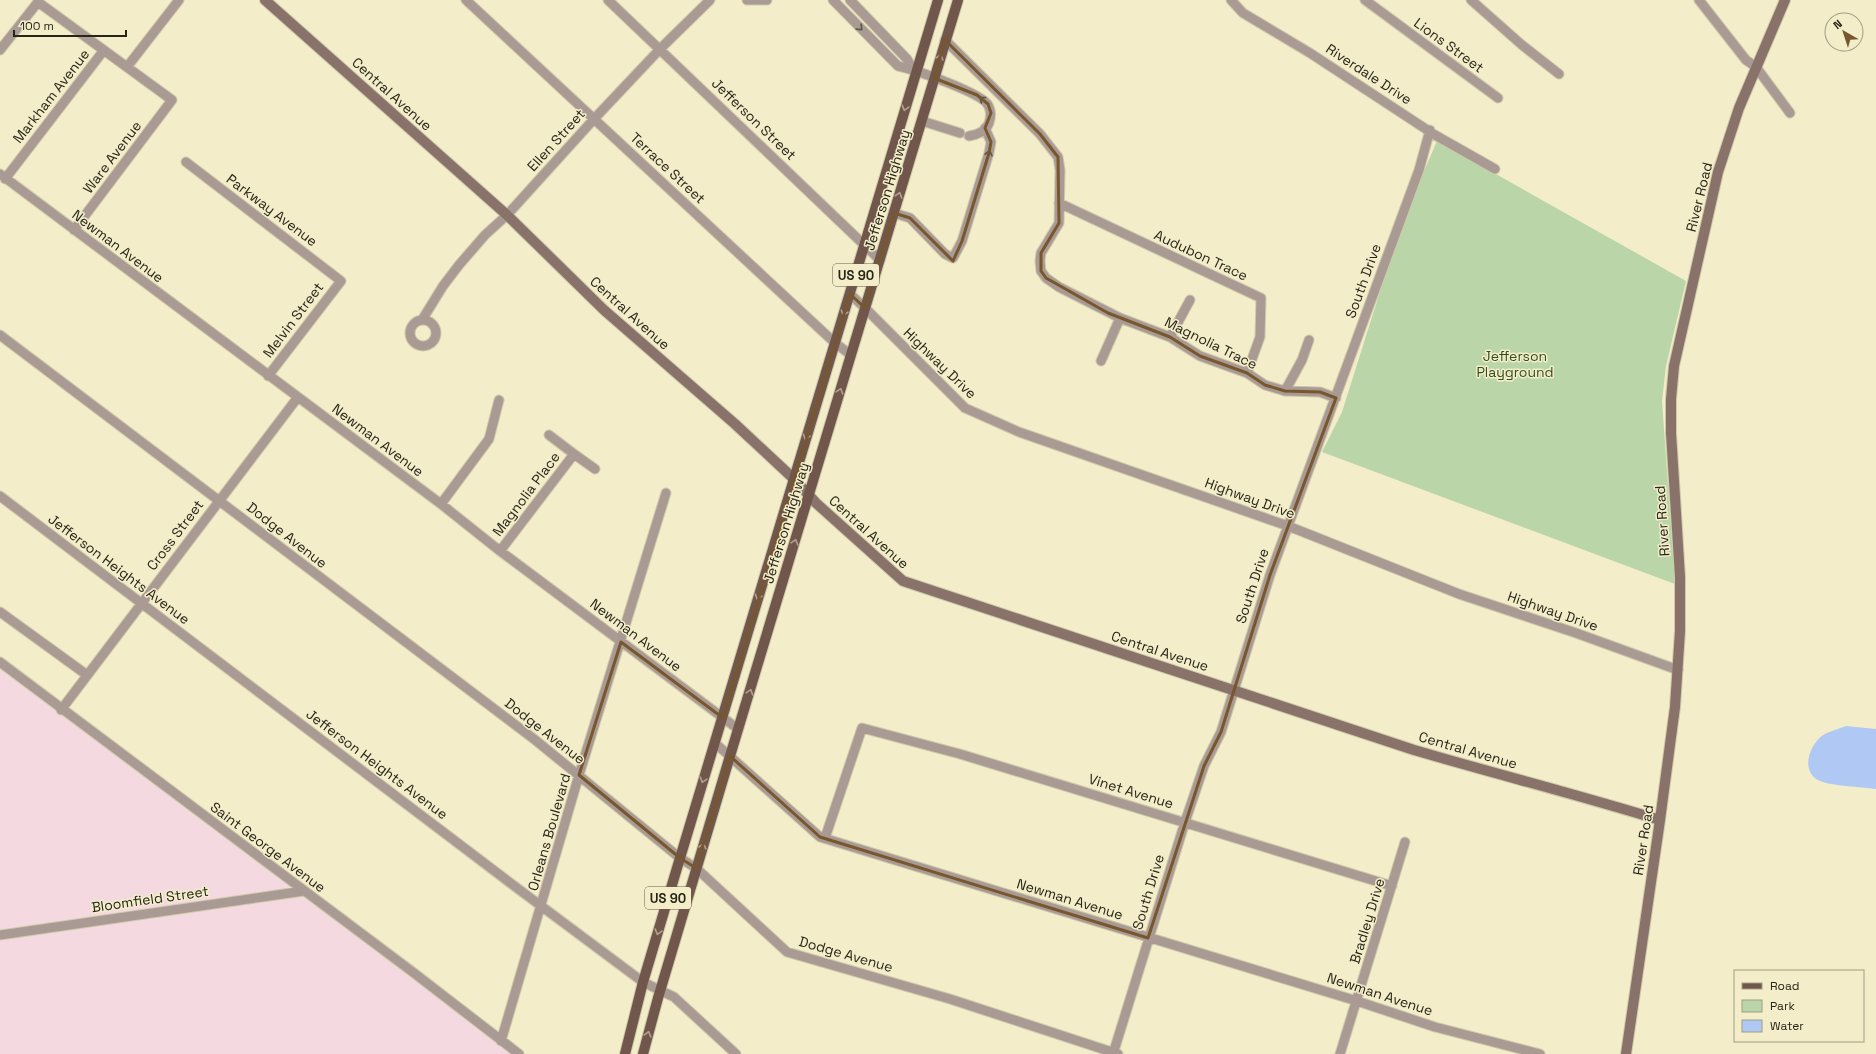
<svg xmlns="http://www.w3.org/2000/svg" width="1876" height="1054" font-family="'Space Grotesk',sans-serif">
<rect width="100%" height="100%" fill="#f3edca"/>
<path fill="#f4dae0" d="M0,667l512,387h-512z"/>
<path fill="#bad5a7" d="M1437,141l249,140 -20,85 -4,35 13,183 -353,-132 20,-40 60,-190z"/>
<path fill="#b0c9f4" d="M1846,726l30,3v60c-13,-2 -48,-3 -58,-9 -18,-10 -8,-36 5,-45 7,-4 16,-6 23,-9z"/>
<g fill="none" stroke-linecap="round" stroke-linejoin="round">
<defs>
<path id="minor" d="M466,0l369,343 16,12
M608,0l272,260
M747,0h20
M833,0l65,66c15,3 84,27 90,39 3,5 3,12 1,18 -3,8 -12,12 -20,13
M850,0l57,59 5,9
M1231,0l12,13 67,40 125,82 60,34
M1365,0l133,98
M1471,0l51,45 37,29
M1699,0l47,60 10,7 34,46
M945,40l95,94 18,23 2,13 -1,53 -18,30 -1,8 1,10 5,7 13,9 61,31
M0,50l38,-48 134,98 -98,130
M127,67l52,-67
M922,121l38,12
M186,162l155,119 -73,95
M0,174l441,330 59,47 238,178
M5,179l99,-129
M1059,203l202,95 -1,39 -13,36
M894,213l16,5 35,36 8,4 9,-17 27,-88 2,-11 -6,-14
M850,294l15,14 100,100 54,24 269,94 171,68 117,39 102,37
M422,320l21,-34 16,-21 26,-30 22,-20 87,-96 67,-71 49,-48
M410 333a13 13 0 1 1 26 0a13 13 0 1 1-26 0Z
M0,335l534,404 146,119 16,10 91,84 163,47 168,55
M1170,337l20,-37
M1101,361l19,-43 50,19 30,19 47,17 18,12 20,6 35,1 16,6
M1285,391l17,-31 7,-20
M574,454l21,15
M0,496l513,389 130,97 31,15 62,57
M441,504l48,-65 10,-39
M500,551l74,-97 -25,-19
M0,612l87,63
M0,662l414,311 105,81
M61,710l237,-313
M715,743l105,94 537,164 78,26 105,27
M825,838l37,-110 98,26 432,132
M0,935l304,-44
M501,1041l78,-266 87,-282
M1113,1054l72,-232 19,-56 17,-34 49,-157 149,-405 11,-40
M1340,1054l65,-212"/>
<path id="secondary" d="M265,0l242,215 97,95 131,114 59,55 22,24 87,78 511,169c82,24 165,45 246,70
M1626,1054l34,-234 15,-113 5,-76v-54l-9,-144v-34l3,-33 44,-194 21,-64 46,-108"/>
<path id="primary" d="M625,1054l18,-72 37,-124 258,-858
M643,1054l15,-56 72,-242 228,-756"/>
</defs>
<use href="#minor" stroke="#cec9aa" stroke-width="11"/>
<use href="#secondary" stroke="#cec9aa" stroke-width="12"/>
<use href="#primary" stroke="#cec9aa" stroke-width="12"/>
<use href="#minor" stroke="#aa9a94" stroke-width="9"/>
<use href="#secondary" stroke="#89726a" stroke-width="10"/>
<use href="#primary" stroke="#71564c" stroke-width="10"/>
</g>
<defs><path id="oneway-chevron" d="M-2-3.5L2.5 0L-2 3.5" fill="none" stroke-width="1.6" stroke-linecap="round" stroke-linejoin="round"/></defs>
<g stroke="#5b544a">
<use href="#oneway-chevron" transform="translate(860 28) rotate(46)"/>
<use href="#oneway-chevron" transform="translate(982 99) rotate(-142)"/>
<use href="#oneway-chevron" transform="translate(989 153) rotate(-77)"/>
</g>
<g stroke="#b2a28b">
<use href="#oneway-chevron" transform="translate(940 57) rotate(-74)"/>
<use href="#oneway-chevron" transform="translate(905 108) rotate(106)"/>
<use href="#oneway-chevron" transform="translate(899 195) rotate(-73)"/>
<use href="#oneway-chevron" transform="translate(844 313) rotate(107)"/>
<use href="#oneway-chevron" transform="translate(840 391) rotate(-73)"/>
<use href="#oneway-chevron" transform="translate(806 437) rotate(107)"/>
<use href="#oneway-chevron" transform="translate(795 542) rotate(-73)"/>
<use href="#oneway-chevron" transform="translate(758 597) rotate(107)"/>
<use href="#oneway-chevron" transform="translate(750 692) rotate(-72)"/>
<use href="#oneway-chevron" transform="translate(703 780) rotate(107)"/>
<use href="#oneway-chevron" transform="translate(703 846) rotate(-74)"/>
<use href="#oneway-chevron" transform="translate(658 932) rotate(106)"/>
<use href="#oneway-chevron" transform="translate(648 1034) rotate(-75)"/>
</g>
<path fill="none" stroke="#77572d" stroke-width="3" stroke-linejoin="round" d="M945,40l95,94 18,23 1,66 -18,30v18l5,7 62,35 62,24 30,19 47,17 18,12 20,6 35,1 16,6 -66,177 -49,157 -17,34 -56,172 -328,-101 -90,-81 -34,112 -16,-10 -101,-83 42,-133 102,76 127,-424 15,14 29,-95 16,5 43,43 9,-20 27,-88 2,-11 -6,-14 6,-15 -3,-9 -11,-9 -43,-17z"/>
<g text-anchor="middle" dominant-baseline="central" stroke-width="3" stroke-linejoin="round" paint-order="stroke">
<g fill="#f3edca" stroke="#64614d" stroke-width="1">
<rect x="833" y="264" width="46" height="22" rx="3"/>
<rect x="645" y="887" width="46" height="22" rx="3"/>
</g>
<g font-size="13" font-weight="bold" fill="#272518">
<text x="856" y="275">US 90</text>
<text x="668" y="898">US 90</text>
</g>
<g font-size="14" fill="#272518" stroke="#f3edca">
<text transform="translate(1449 45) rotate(36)">Lions Street</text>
<text transform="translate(1369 74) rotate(33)">Riverdale Drive</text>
<text transform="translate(392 94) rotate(42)">Central Avenue</text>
<text transform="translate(51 96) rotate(-52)">Markham Avenue</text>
<text transform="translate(754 119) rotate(44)">Jefferson Street</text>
<text transform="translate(556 140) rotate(-48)">Ellen Street</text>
<text transform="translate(112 157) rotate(-53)">Ware Avenue</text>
<text transform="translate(668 168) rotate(43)">Terrace Street</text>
<text transform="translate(887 190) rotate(-73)">Jefferson Highway</text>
<text transform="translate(1699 197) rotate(-76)">River Road</text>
<text transform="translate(272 210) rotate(37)">Parkway Avenue</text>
<text transform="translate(118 246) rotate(37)">Newman Avenue</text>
<text transform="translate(1201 255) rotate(25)">Audubon Trace</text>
<text transform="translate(1363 281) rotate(-70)">South Drive</text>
<text transform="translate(630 313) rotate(42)">Central Avenue</text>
<text transform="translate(293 320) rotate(-53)">Melvin Street</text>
<text transform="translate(1211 343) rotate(26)">Magnolia Trace</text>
<text transform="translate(940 363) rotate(44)">Highway Drive</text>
<text transform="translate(378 440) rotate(37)">Newman Avenue</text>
<text transform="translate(526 494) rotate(-53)">Magnolia Place</text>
<text transform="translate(1250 498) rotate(20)">Highway Drive</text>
<text transform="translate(1662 521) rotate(-94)">River Road</text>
<text transform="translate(786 523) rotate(-73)">Jefferson Highway</text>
<text transform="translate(869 532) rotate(42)">Central Avenue</text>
<text transform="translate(175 535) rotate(-53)">Cross Street</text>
<text transform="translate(287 535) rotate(38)">Dodge Avenue</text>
<text transform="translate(119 569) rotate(37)">Jefferson Heights Avenue</text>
<text transform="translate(1252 586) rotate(-72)">South Drive</text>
<text transform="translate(1553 611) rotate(19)">Highway Drive</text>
<text transform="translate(636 635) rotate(37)">Newman Avenue</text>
<text transform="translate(1160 651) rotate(18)">Central Avenue</text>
<text transform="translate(545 731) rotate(38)">Dodge Avenue</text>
<text transform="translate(1468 750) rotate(16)">Central Avenue</text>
<text transform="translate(377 764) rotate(37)">Jefferson Heights Avenue</text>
<text transform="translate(1131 791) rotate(17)">Vinet Avenue</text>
<text transform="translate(549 832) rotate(-74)">Orleans Boulevard</text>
<text transform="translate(1643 840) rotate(-81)">River Road</text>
<text transform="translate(268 847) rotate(37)">Saint George Avenue</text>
<text transform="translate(1148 892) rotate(-73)">South Drive</text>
<text transform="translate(150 899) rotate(-8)">Bloomfield Street</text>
<text transform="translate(1070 899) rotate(17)">Newman Avenue</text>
<text transform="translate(1367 921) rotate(-73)">Bradley Drive</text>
<text transform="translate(846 954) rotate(16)">Dodge Avenue</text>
<text transform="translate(1380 994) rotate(18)">Newman Avenue</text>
</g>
<g font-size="14" fill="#324e1a" stroke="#f3edca">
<text x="1515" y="356">Jefferson<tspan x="1515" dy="16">Playground</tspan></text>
</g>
</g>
<rect x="1734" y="970" width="130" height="72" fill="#f3edca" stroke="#a19d83"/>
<rect x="1742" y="983" width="20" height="6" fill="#71564c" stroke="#a19d83"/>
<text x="1770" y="990" font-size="12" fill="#272518">Road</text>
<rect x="1742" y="1000" width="20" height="12" fill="#bad5a7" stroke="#a19d83"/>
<text x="1770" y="1010" font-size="12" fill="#272518">Park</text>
<rect x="1742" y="1020" width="20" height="12" fill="#b0c9f4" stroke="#a19d83"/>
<text x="1770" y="1030" font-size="12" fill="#272518">Water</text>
<g transform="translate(1844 32) rotate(321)"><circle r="19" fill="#f3edca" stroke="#a19d83"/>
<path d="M0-3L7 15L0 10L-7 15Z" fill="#77572d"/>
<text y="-6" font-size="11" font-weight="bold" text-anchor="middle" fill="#272518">N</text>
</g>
<path d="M14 30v6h112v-6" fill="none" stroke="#272518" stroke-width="2"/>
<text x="20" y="30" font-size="12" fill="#272518" stroke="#f3edca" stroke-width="3" paint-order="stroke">100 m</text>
</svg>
